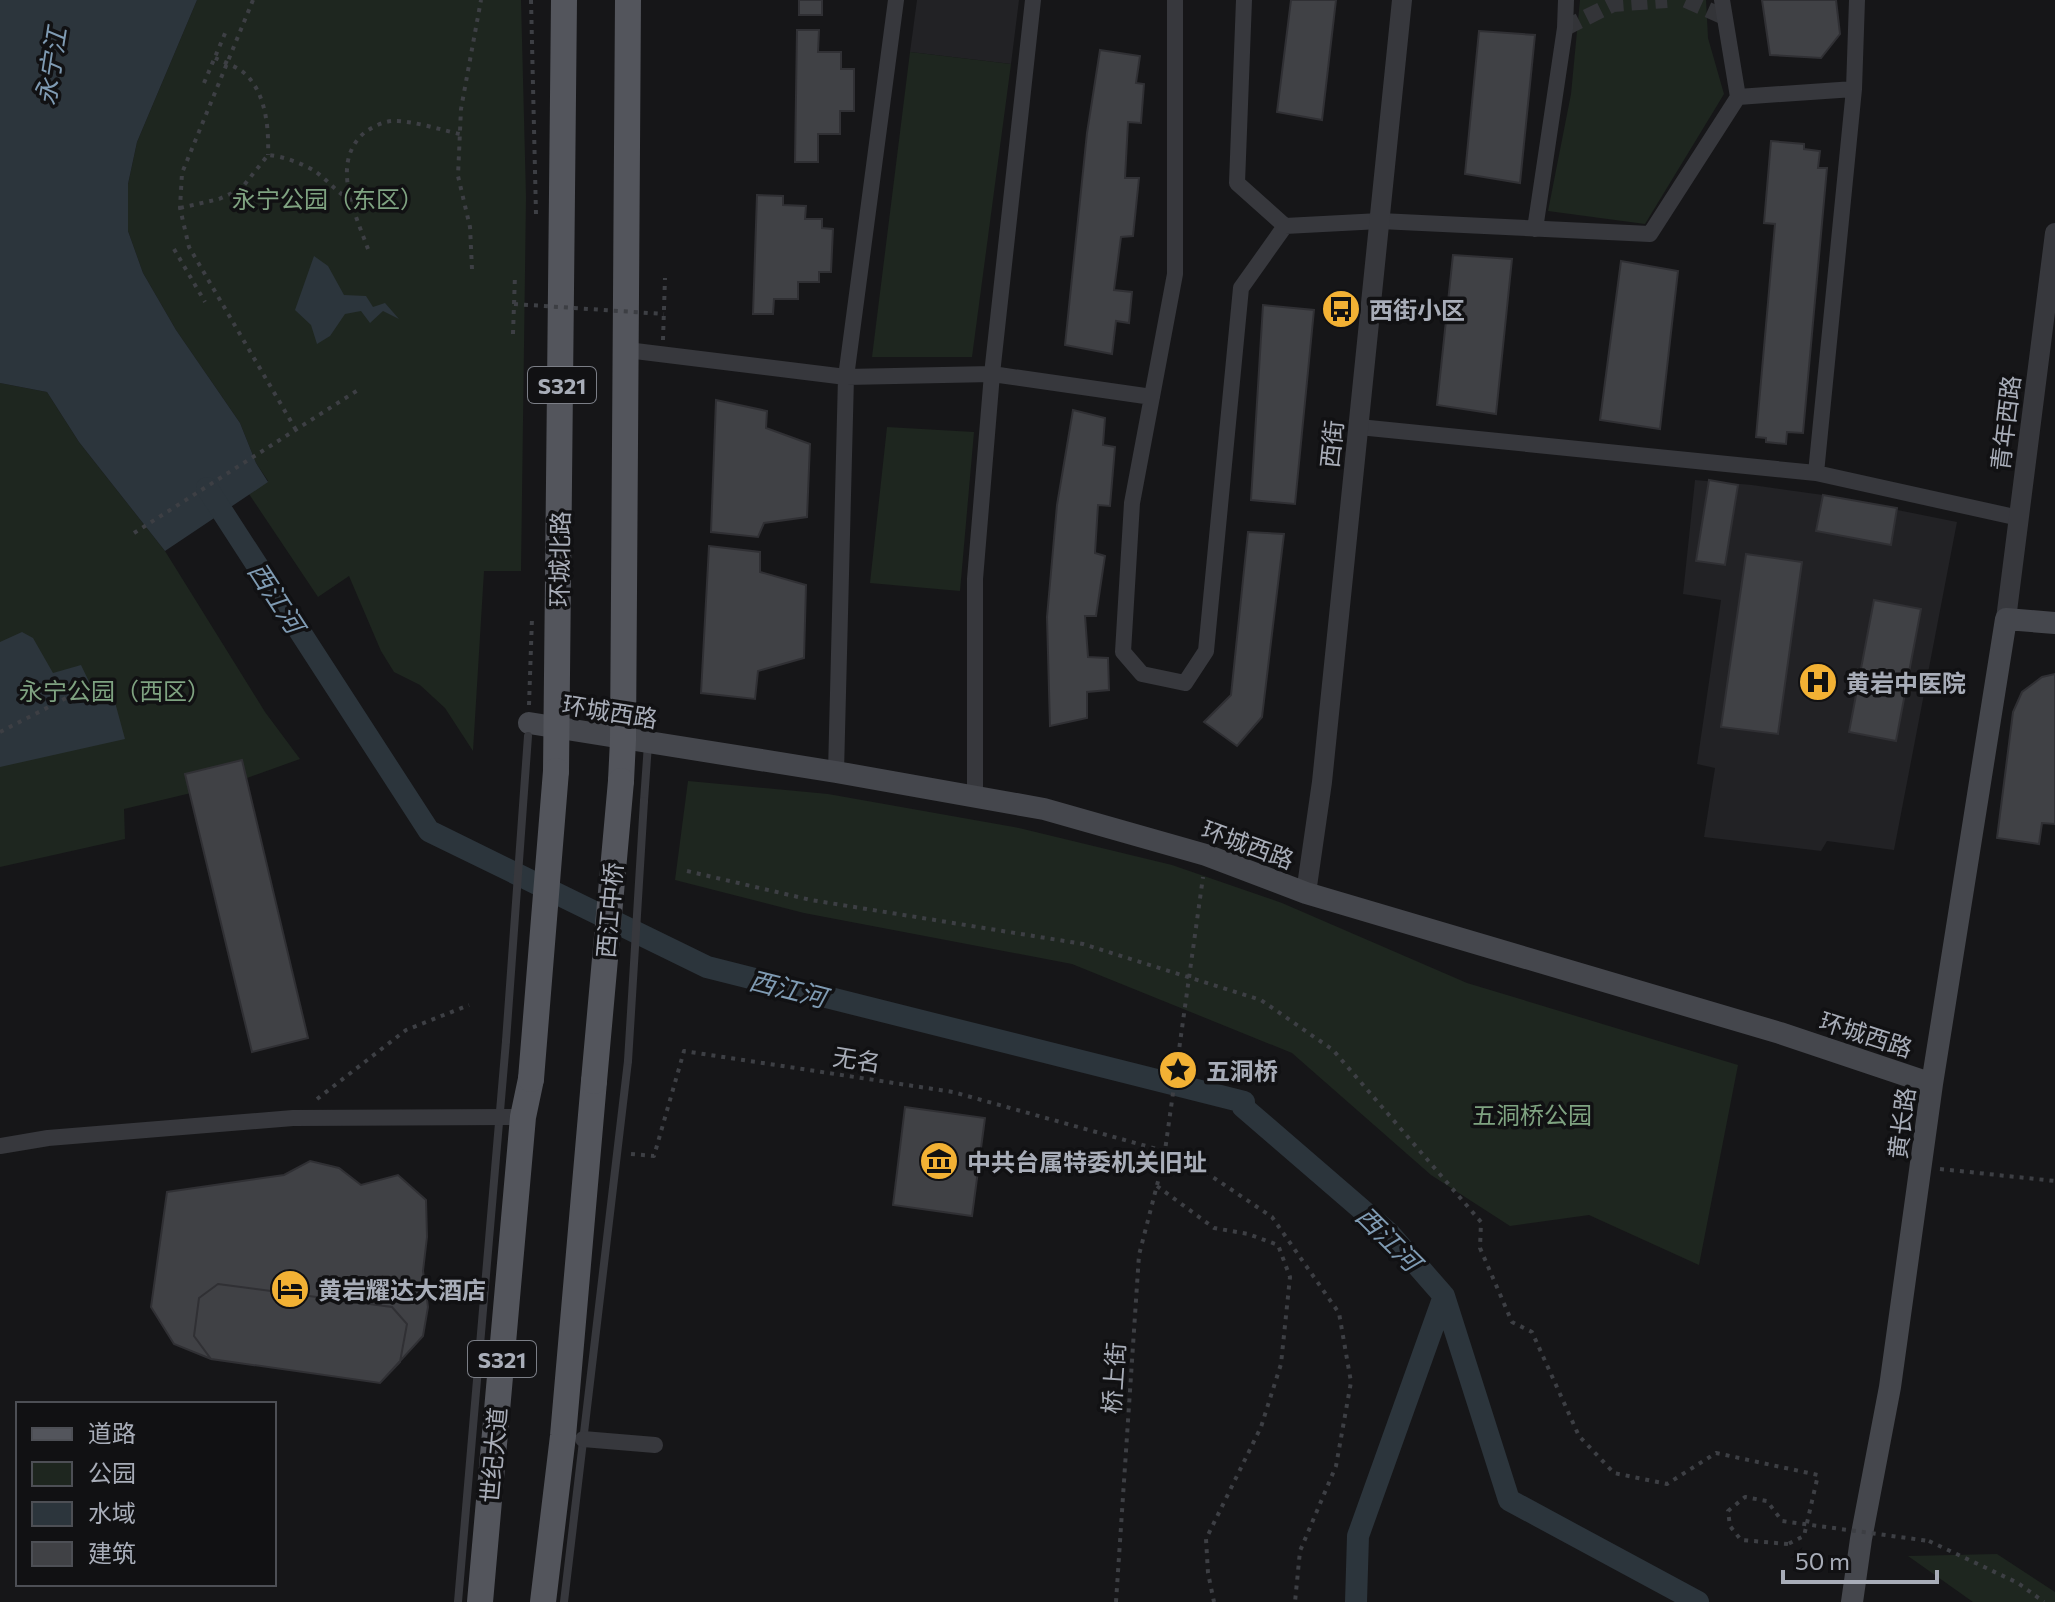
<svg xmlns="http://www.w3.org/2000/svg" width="2055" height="1602" font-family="Commissioner,'Noto Sans SC',sans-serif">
<rect width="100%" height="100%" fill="#161618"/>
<path fill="#222225" d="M917,0h102l-8,64 -101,-12z
M1695,480l57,5 71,10 134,27 -63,328 -67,-9 -6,10 -117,-14 11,-69 -18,-4 24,-164 -38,-6z"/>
<path fill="#1e261f" d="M197,0h324l5,197 -5,374h-37l-11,180 -28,-43 -25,-23 -26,-13 -13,-21 -32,-75 -31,21 -69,-103 19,-13 -12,-18 -16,-40 -64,-93 -33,-57 -15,-42v-47l9,-42z
M1580,0h126l2,38 16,56 -79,130 -97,-13 23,-117z
M910,52l101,12 -39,293h-100z
M0,383l47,9 32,50 86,109 100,161 35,47 -67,24 -109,26 1,30 -125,28z
M887,427l87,5 -14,159 -90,-8z
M688,781l140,13 191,34 153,37 110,38 185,80 271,82 -39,200 -110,-50 -79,11 -79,-51 -139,-122 -220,-89 -268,-51 -129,-33z
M1997,1554l58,38v10h-82l-65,-46z"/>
<path fill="#2c353c" d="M0,0h197l-60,142 -9,42v47l15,42 33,57 64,93 16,40 12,19 -103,69 -86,-109 -32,-50 -47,-9z
M314,256l14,10 16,29 22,1 7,11 12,-4 14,16 -16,-8 -13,12 -9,-12 -16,3 -15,22 -13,8 -6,-19 -16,-15z
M22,632l11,6 20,35 28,-8 13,27 16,-8 15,55 -125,28v-125z"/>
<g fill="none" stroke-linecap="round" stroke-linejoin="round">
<path stroke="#2c353c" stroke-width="22" d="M207,488l222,343 278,136 537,135 -1,5 146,126 55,63 65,204 189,102
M1356,1602l2,-66 86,-240"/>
</g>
<path fill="#404145" stroke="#303034" stroke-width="2" d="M799,0h23v15h-23z
M1291,0h45l-14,120 -45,-8z
M1762,0h74l4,34 -19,24 -51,-3z
M797,30h22l-1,22h23v17h13v42h-14v23h-22v28h-23z
M1479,31l56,4 -15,148 -55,-9z
M1100,50l40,6 -4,27 8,1 -3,39 -13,-1 -3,56h14l-6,58 -12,1 -7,53 18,2 -3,31 -13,-2 -4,33 -47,-9 22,-212z
M1771,141l33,3v5l16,2 -2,17h9l-24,265 -16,-1 -1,12 -20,-2v-4l-10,-1 19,-213 -11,-1z
M757,195l26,1v9l23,1 -1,13h17v9l11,1 -2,43h-12v10h-21v17h-24l-1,15h-20z
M1453,255l59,4 -16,155 -59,-9z
M1621,261l57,10 -18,158 -60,-9z
M1263,305l51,5 -19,194 -44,-4z
M716,400l51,11 -1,17 44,16 -3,73 -43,6 -6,14 -47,-5z
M1073,410l32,8 -2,27 12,2 -5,59 -12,-1 -3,48 10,3 -9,60h-11l3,41 20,1 1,32 -22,2v26l-37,8 -3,-109 10,-112z
M1709,480l29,5 -13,80 -29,-4z
M1823,495l74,13 -6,37 -75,-14z
M1248,532l36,2 -22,183 -25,29 -33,-24 27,-27z
M709,546l51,6v20l46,13 -2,73 -46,13 -3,28 -54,-6z
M1746,554l56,8 -24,172 -57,-7z
M1874,600l47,9 -25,132 -47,-9z
M2055,674v150l-13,-1 -3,21 -42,-6 16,-126 9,-20 20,-15z
M242,760l66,278 -56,14 -67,-278z
M905,1107l80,11 -13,98 -79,-11z
M310,1161l29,7 22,17 37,-10 28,25 1,37 -4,34 5,36 -5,29 -43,47 -169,-24 -37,-15 -23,-37 16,-115 117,-17z
M218,1284l174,23 15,17 -7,38 -20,21 -169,-24 -17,-23 5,-38z"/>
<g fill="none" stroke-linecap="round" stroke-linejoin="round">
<path stroke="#333438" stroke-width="16" stroke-dasharray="16 8" stroke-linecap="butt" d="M1686,0l36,16
M1565,28l48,-24 54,-4"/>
<path stroke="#3d3f44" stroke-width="4" stroke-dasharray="4 6" stroke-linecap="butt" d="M253,0l-71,173 -2,35 9,39 107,183
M531,0l5,214
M215,58c9,4 20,8 28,14 23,19 26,56 25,83
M204,83l22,-52
M180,208l39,-9 22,-10 27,-34c15,1 36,9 48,17 13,9 21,21 35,28
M174,249l31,53
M368,249c-13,-36 -38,-86 -4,-116 8,-6 18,-11 28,-12 19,-1 49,9 68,13
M472,269l-2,-42 -12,-51 3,-67 20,-109
M513,334l2,-59
M663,340l2,-62
M134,533l224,-143
M529,705l3,-87
M0,732l103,-53
M687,871l124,29 272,44 178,56 72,50 148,172 -1,26 32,74 20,10 47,104 35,37 53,11 49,-31 102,22 -14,61 -16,8
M317,1099l89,-69 63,-25
M631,1154l23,2 30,-105 269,41 211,59 25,10 83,56 67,96 12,69 -15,84 -36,85 -5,51
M1940,1169l115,12
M1157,1186l57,42 34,6 30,11 12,32 -9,87 -20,63 -55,112 2,34 6,29
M1929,1541l89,42 26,19
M1116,1602l23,-347 25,-97 39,-281"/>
<path stroke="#37383d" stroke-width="8" d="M644,801l4,-57
M458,1602l48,-561
M564,1602l64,-541"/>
<path stroke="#37383d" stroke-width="16" d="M1175,0v274l-43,229 -9,149 19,22 43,9 21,-32 35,-363 44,-62
M1244,0l-7,183 48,43 95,-5 270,13 88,-137 -16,-97
M1738,97l116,-8
M1535,229l30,-201 1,-28
M627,350l219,27 146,-3 160,23
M1359,427l457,46 203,45
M1816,473l38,-384 3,-89
M836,772l10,-395 50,-377
M975,795v-216l17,-205 41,-374
M0,1146l48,-8 245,-20 230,-1
M583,1439l72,6"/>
<path stroke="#37383d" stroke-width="20" d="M2006,619l49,-386
M1306,893l16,-111 80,-782"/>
<path stroke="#45474d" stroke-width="22" d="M529,723l307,49 208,37 162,46 100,38 474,140 152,51
M1852,1602l9,-63 29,-152 42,-303 74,-465 49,4"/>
<path stroke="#53555c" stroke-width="26" d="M556,771l8,-771
M621,781l2,-41 5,-740
M480,1602l43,-485 8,-38
M543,1602l20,-166 31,-355"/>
<path stroke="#3d3f44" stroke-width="4" stroke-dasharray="4 6" stroke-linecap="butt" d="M514,304l150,10
M1788,1544l-47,-4 -11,-14 -2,-15 17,-14 22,4 15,20 147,20"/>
<path stroke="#37383d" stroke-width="8" d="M506,1041l22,-305
M628,1061l16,-260"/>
<path stroke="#53555c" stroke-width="26" d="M531,1079l25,-308
M594,1081l27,-300"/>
</g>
<defs>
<symbol id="bus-disc" viewBox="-11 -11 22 22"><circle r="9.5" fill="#f2b134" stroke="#111113"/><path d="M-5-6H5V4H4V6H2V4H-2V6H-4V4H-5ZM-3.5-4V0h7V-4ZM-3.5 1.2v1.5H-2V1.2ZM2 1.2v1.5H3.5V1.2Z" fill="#111"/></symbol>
<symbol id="hospital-disc" viewBox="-11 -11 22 22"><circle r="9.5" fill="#f2b134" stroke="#111113"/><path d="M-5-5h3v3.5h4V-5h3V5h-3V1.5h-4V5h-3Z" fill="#111"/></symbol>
<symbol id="sight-disc" viewBox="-11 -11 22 22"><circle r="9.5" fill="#f2b134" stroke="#111113"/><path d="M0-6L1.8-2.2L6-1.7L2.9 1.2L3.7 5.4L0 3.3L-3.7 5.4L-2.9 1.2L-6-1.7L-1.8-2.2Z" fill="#111"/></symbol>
<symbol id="museum-disc" viewBox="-11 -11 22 22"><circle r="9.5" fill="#f2b134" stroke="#111113"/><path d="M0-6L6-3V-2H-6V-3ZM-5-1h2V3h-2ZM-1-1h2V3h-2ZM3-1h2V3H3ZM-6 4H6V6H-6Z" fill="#111"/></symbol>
<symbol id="hotel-disc" viewBox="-11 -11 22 22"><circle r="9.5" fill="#f2b134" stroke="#111113"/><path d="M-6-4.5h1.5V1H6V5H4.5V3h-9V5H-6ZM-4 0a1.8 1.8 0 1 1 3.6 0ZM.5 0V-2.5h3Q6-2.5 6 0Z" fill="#111"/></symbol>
</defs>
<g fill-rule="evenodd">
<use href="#bus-disc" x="1319" y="287" width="44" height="44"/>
<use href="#hospital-disc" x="1796" y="660" width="44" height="44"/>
<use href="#sight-disc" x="1156" y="1048" width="44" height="44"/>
<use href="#museum-disc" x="917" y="1139" width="44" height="44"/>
<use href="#hotel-disc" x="268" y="1267" width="44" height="44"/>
</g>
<g text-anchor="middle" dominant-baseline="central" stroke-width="7" stroke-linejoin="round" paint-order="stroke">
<g fill="#111113" stroke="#7b7e86" stroke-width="2">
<rect x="528" y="367" width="68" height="36" rx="6"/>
<rect x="468" y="1341" width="68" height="36" rx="6"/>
</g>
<g font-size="22" font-weight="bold" fill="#a8adb8">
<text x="562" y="385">S321</text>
<text x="502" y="1359">S321</text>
</g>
<g font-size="24" fill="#7fa381" stroke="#111113">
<text x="328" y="198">永宁公园（东区）</text>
<text x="115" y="690">永宁公园（西区）</text>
<text x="1532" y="1114">五洞桥公园</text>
</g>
<g font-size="24" font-weight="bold" fill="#a8adb8" stroke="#111113" text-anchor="start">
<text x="1369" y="309">西街小区</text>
<text x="1846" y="682">黄岩中医院</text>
<text x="1206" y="1070">五洞桥</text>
<text x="967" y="1161">中共台属特委机关旧址</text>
<text x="318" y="1289">黄岩耀达大酒店</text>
</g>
<g font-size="24" fill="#a8adb8" stroke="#111113">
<text transform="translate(2005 423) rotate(-83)">青年西路</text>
<text transform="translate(1331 444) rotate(-84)">西街</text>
<text transform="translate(559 559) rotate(-89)">环城北路</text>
<text transform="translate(610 711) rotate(9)">环城西路</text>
<text transform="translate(1248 844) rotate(20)">环城西路</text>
<text transform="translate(609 910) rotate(-85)">西江中桥</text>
<text transform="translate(1866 1034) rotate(18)">环城西路</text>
<text transform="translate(857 1059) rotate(9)">无名</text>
<text transform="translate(1901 1123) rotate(-83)">黄长路</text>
<text transform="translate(1113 1378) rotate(-86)">桥上街</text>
<text transform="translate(493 1455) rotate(-85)">世纪大道</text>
</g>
<g font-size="26" font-style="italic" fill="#7f9bb3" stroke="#111113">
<text transform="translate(50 66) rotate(-81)">永宁江</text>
<text transform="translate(277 597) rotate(57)">西江河</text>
<text transform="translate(788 988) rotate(14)">西江河</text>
<text transform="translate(1389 1238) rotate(45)">西江河</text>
</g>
</g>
<rect x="16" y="1402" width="260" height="184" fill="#111113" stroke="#4d4f55" stroke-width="2"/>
<rect x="32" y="1428" width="40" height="12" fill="#53555c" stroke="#4d4f55" stroke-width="2"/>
<text x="88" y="1442" font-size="24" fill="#a8adb8">道路</text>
<rect x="32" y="1462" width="40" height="24" fill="#1e261f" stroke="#4d4f55" stroke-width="2"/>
<text x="88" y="1482" font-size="24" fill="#a8adb8">公园</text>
<rect x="32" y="1502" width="40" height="24" fill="#2c353c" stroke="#4d4f55" stroke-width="2"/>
<text x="88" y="1522" font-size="24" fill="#a8adb8">水域</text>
<rect x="32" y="1542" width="40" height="24" fill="#404145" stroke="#4d4f55" stroke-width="2"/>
<text x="88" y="1562" font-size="24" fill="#a8adb8">建筑</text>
<path d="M1783 1570v12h154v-12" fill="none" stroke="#a8adb8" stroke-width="4"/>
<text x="1795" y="1570" font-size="24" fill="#a8adb8" stroke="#111113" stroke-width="6" paint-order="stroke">50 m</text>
</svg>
